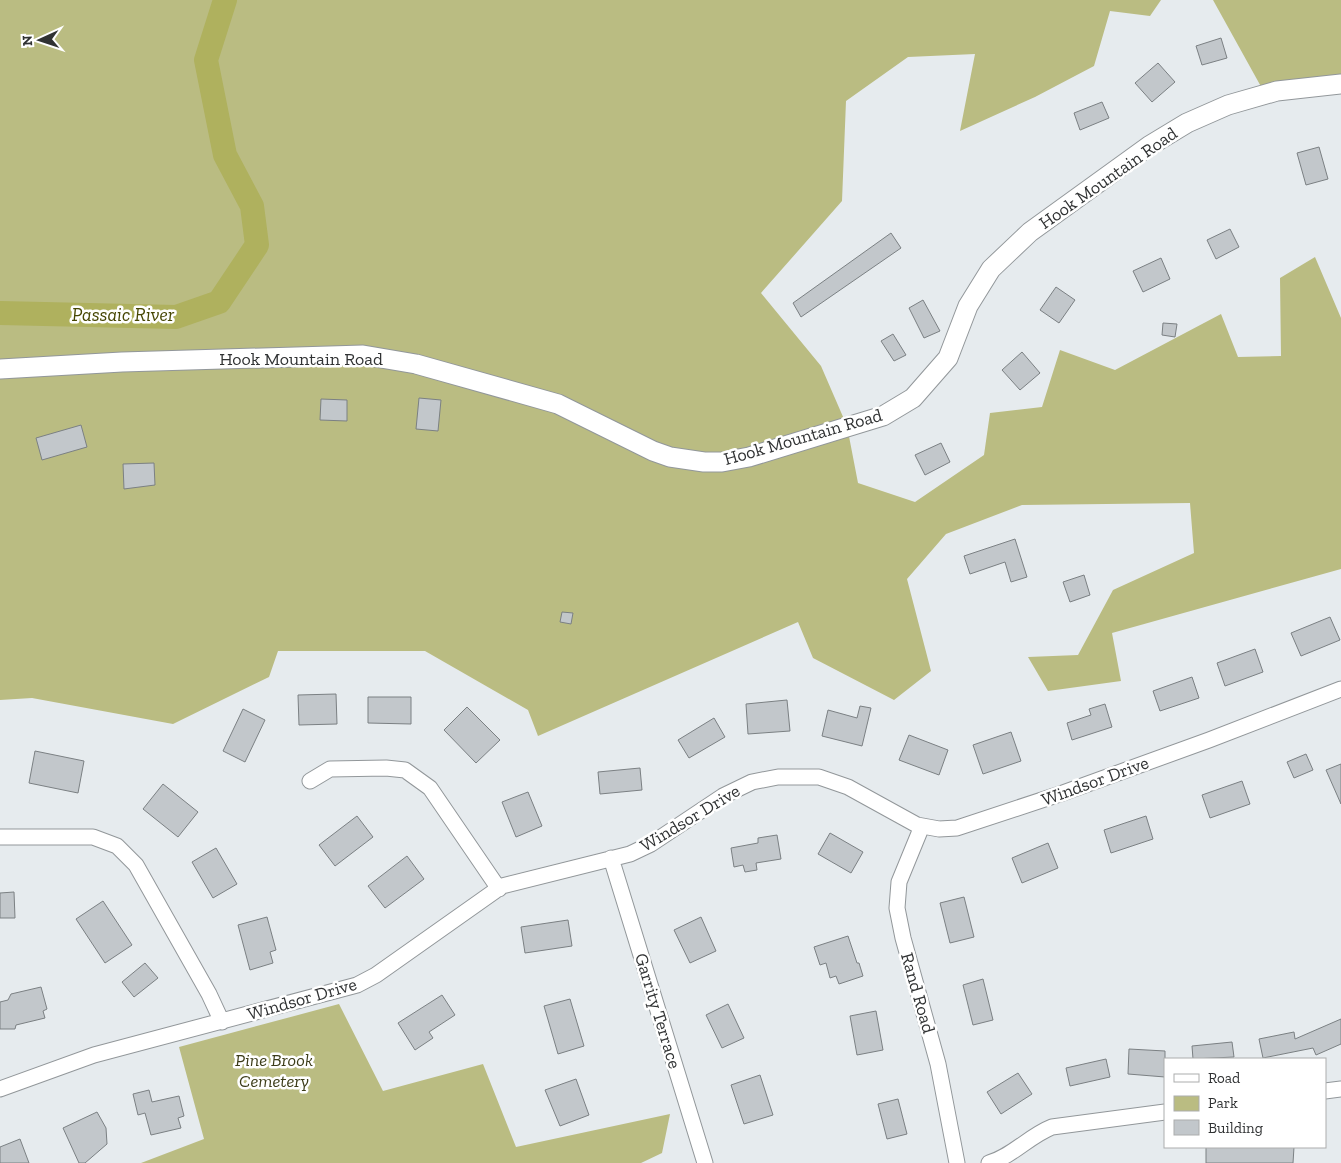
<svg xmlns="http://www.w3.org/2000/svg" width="1341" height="1163" font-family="'Zilla Slab',serif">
<rect width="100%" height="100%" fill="#e6ebee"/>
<path fill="#babc82" d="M0,0h1161l-11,16 -40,-5 -16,55 -59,31 -75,34 15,-77 -67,3 -62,44 -4,100 -81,92 60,73 26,60 11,57 57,19 69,-47 6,-42 52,-6 18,-57 55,20 106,-56 17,43 43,-1 -1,-78 35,-21 26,61v251l-229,64 9,48 -73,10 -20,-34 50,-2 35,-65 81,-37 -4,-50 -168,2 -76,29 -39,45 24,92 -37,29 -81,-42 -15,-36 -260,114 -10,-26 -103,-59h-147l-9,26 -96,47 -141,-26 -32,2z
M1213,0h128v84l-77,8z
M339,1004l44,87 100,-27 33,83 154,-33 -8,39 -21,10h-500l63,-24 -25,-92z"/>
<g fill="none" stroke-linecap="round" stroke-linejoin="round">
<path stroke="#afb15e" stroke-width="24" d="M0,313l176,4 43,-15 38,-57 -5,-39 -27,-51 -19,-95 19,-60"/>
</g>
<path fill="#c2c7cb" stroke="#7b8083" d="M1221,38l6,20 -25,7 -6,-19z
M1158,63l17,19 -23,20 -17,-19z
M1102,102l7,16 -29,12 -6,-17z
M1319,147l9,32 -22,6 -9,-32z
M1230,229l9,18 -23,12 -9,-19z
M891,233l10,15 -100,69 -8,-14z
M1161,258l9,21 -27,13 -10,-21z
M1056,287l19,13 -16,23 -19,-13z
M923,300l17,31 -16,7 -15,-30z
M1163,323l14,1 -2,13 -13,-2z
M893,334l13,21 -12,6 -13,-20z
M1022,352l18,21 -20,17 -18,-20z
M419,398l22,2 -3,31 -22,-2z
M321,399l26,1v21l-27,-1z
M81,425l6,22 -45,13 -6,-22z
M941,443l9,19 -25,13 -10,-20z
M154,463l1,22 -31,4 -1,-25z
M1015,539l12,38 -16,5 -6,-20 -35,12 -6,-18z
M1084,575l6,20 -20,7 -7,-20z
M562,612l11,1 -2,11 -11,-2z
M1330,617l10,23 -39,16 -10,-23z
M1255,649l8,23 -38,14 -8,-23z
M1192,677l7,21 -39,13 -7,-20z
M336,694l1,30 -38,1 -1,-30z
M368,697h43v27l-43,-1z
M787,700l3,31 -42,3 -2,-30z
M1105,704l7,23 -40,13 -5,-17 24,-8 -2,-6z
M860,706l11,2 -9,38 -40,-10 6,-26 29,8z
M467,707l33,33 -24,23 -32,-33z
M243,709l22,11 -20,42 -22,-11z
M714,718l11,19 -36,21 -11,-18z
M1011,732l10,29 -38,13 -10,-29z
M909,735l39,15 -9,25 -40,-15z
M35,751l49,10 -6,32 -49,-10z
M1306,754l7,16 -19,8 -7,-16z
M1341,764v40l-15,-34z
M640,768l2,22 -42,4 -2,-22z
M1242,781l8,23 -40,14 -8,-23z
M163,784l35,28 -20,25 -35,-28z
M528,792l14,34 -26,11 -14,-35z
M357,816l16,21 -38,29 -16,-21z
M1146,816l7,23 -42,14 -7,-23z
M830,833l33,19 -12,21 -33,-19z
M777,835l4,24 -25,4 1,7 -12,2 -2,-7 -9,2 -3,-19 27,-5v-5z
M1048,843l10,25 -36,15 -10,-25z
M216,848l21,36 -24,14 -21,-36z
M407,856l17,23 -39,29 -17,-22z
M14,892l1,26h-15v-25z
M964,897l10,40 -24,6 -10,-40z
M103,901l29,44 -27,18 -29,-44z
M267,917l9,33 -6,2 3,11 -23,7 -12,-45z
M701,917l15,34 -26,12 -16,-33z
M568,920l4,26 -47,7 -4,-26z
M848,936l9,27h2l4,13 -24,8 -3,-8 -6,2 -4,-15 -6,2 -6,-18z
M145,963l13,15 -24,19 -12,-15z
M983,979l10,41 -20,5 -10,-40z
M41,987l6,22 -4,2 2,7 -29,7 -1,4h-15v-27l8,-2 3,-6z
M442,995l13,20 -26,17 4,6 -18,12 -17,-27z
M570,999l14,47 -26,8 -14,-48z
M728,1004l16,34 -22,10 -16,-33z
M876,1011l7,39 -26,5 -7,-39z
M1341,1019v25l-25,11 -3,-7 -50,10 -4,-19 35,-7 1,7z
M1232,1042l2,15 -41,2 -1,-13z
M1129,1049l36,2v26l-37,-3z
M1106,1059l4,18 -40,9 -4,-18z
M1018,1073l14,21 -31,20 -14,-22z
M760,1075l13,40 -29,9 -13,-39z
M576,1079l13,36 -29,11 -15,-36z
M149,1090l3,12 27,-6 5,20 -6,2 3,10 -30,7 -6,-22 -7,2 -5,-21z
M898,1099l9,35 -20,5 -9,-35z
M97,1112l9,16 1,16 -22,19h-6l-16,-35z
M20,1139l9,24h-29v-16z
M1206,1147h88l-1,16h-87z"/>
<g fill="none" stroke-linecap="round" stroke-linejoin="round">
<defs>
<path id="minor" d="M310,781l20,-12 56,-1 19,2 25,18 69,101
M922,826l-23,56 -2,26 6,30 35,126 19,99
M0,837h93l24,9 19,19 73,129 13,28
M611,858l94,305
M0,1089l94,-34 263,-70 19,-10 126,-89 128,-32 21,-10 72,-48 29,-14 26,-5h41l29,10 69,38 22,4 18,-1 103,-34 149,-54 132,-51
M1325,1091l16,-2
M989,1163c24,-7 40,-27 63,-36l113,-15"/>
<path id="tertiary" d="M0,369l122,-7 241,-7 53,9 142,40 95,47 17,6 34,5h18l27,-5 134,-41 30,-18 35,-40 20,-52 23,-37 39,-37 119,-86 38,-23 41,-18 49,-14 64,-7"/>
</defs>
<use href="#minor" stroke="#92979a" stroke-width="17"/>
<use href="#tertiary" stroke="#92979a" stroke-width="21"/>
<use href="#minor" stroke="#fff" stroke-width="15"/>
<use href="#tertiary" stroke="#fff" stroke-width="19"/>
</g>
<g text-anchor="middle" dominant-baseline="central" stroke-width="5" stroke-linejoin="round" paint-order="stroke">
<g font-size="18" fill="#303233" stroke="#fff">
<text transform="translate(1108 178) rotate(-35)">Hook Mountain Road</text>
<text x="301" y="359">Hook Mountain Road</text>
<text transform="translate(803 437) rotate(-16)">Hook Mountain Road</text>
<text transform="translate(1095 781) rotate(-20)">Windsor Drive</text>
<text transform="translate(690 818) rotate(-31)">Windsor Drive</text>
<text transform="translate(918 993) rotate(74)">Rand Road</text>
<text transform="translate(302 999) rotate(-16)">Windsor Drive</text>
<text transform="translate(658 1011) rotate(73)">Garrity Terrace</text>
</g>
<g font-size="18" font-style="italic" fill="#3c3c19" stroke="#fff">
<text x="274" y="1060">Pine Brook<tspan x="274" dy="21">Cemetery</tspan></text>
</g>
<g font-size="19" font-style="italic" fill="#464603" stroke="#fff">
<text x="123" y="314">Passaic River</text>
</g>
</g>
<rect x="1164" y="1058" width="162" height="90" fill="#ffffff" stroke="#acadad"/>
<rect x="1174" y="1074" width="25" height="8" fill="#ffffff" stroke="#acadad"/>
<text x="1208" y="1083" font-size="15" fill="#303233">Road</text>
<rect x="1174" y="1096" width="25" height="15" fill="#babc82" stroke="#acadad"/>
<text x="1208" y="1108" font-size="15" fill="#303233">Park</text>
<rect x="1174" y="1120" width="25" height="15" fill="#c2c7cb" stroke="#acadad"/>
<text x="1208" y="1133" font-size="15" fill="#303233">Building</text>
<g transform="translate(40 40) rotate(267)" stroke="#ffffff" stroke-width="4" paint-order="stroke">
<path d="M0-4L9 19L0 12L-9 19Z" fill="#303233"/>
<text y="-8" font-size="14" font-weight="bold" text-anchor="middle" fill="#303233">N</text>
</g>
</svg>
